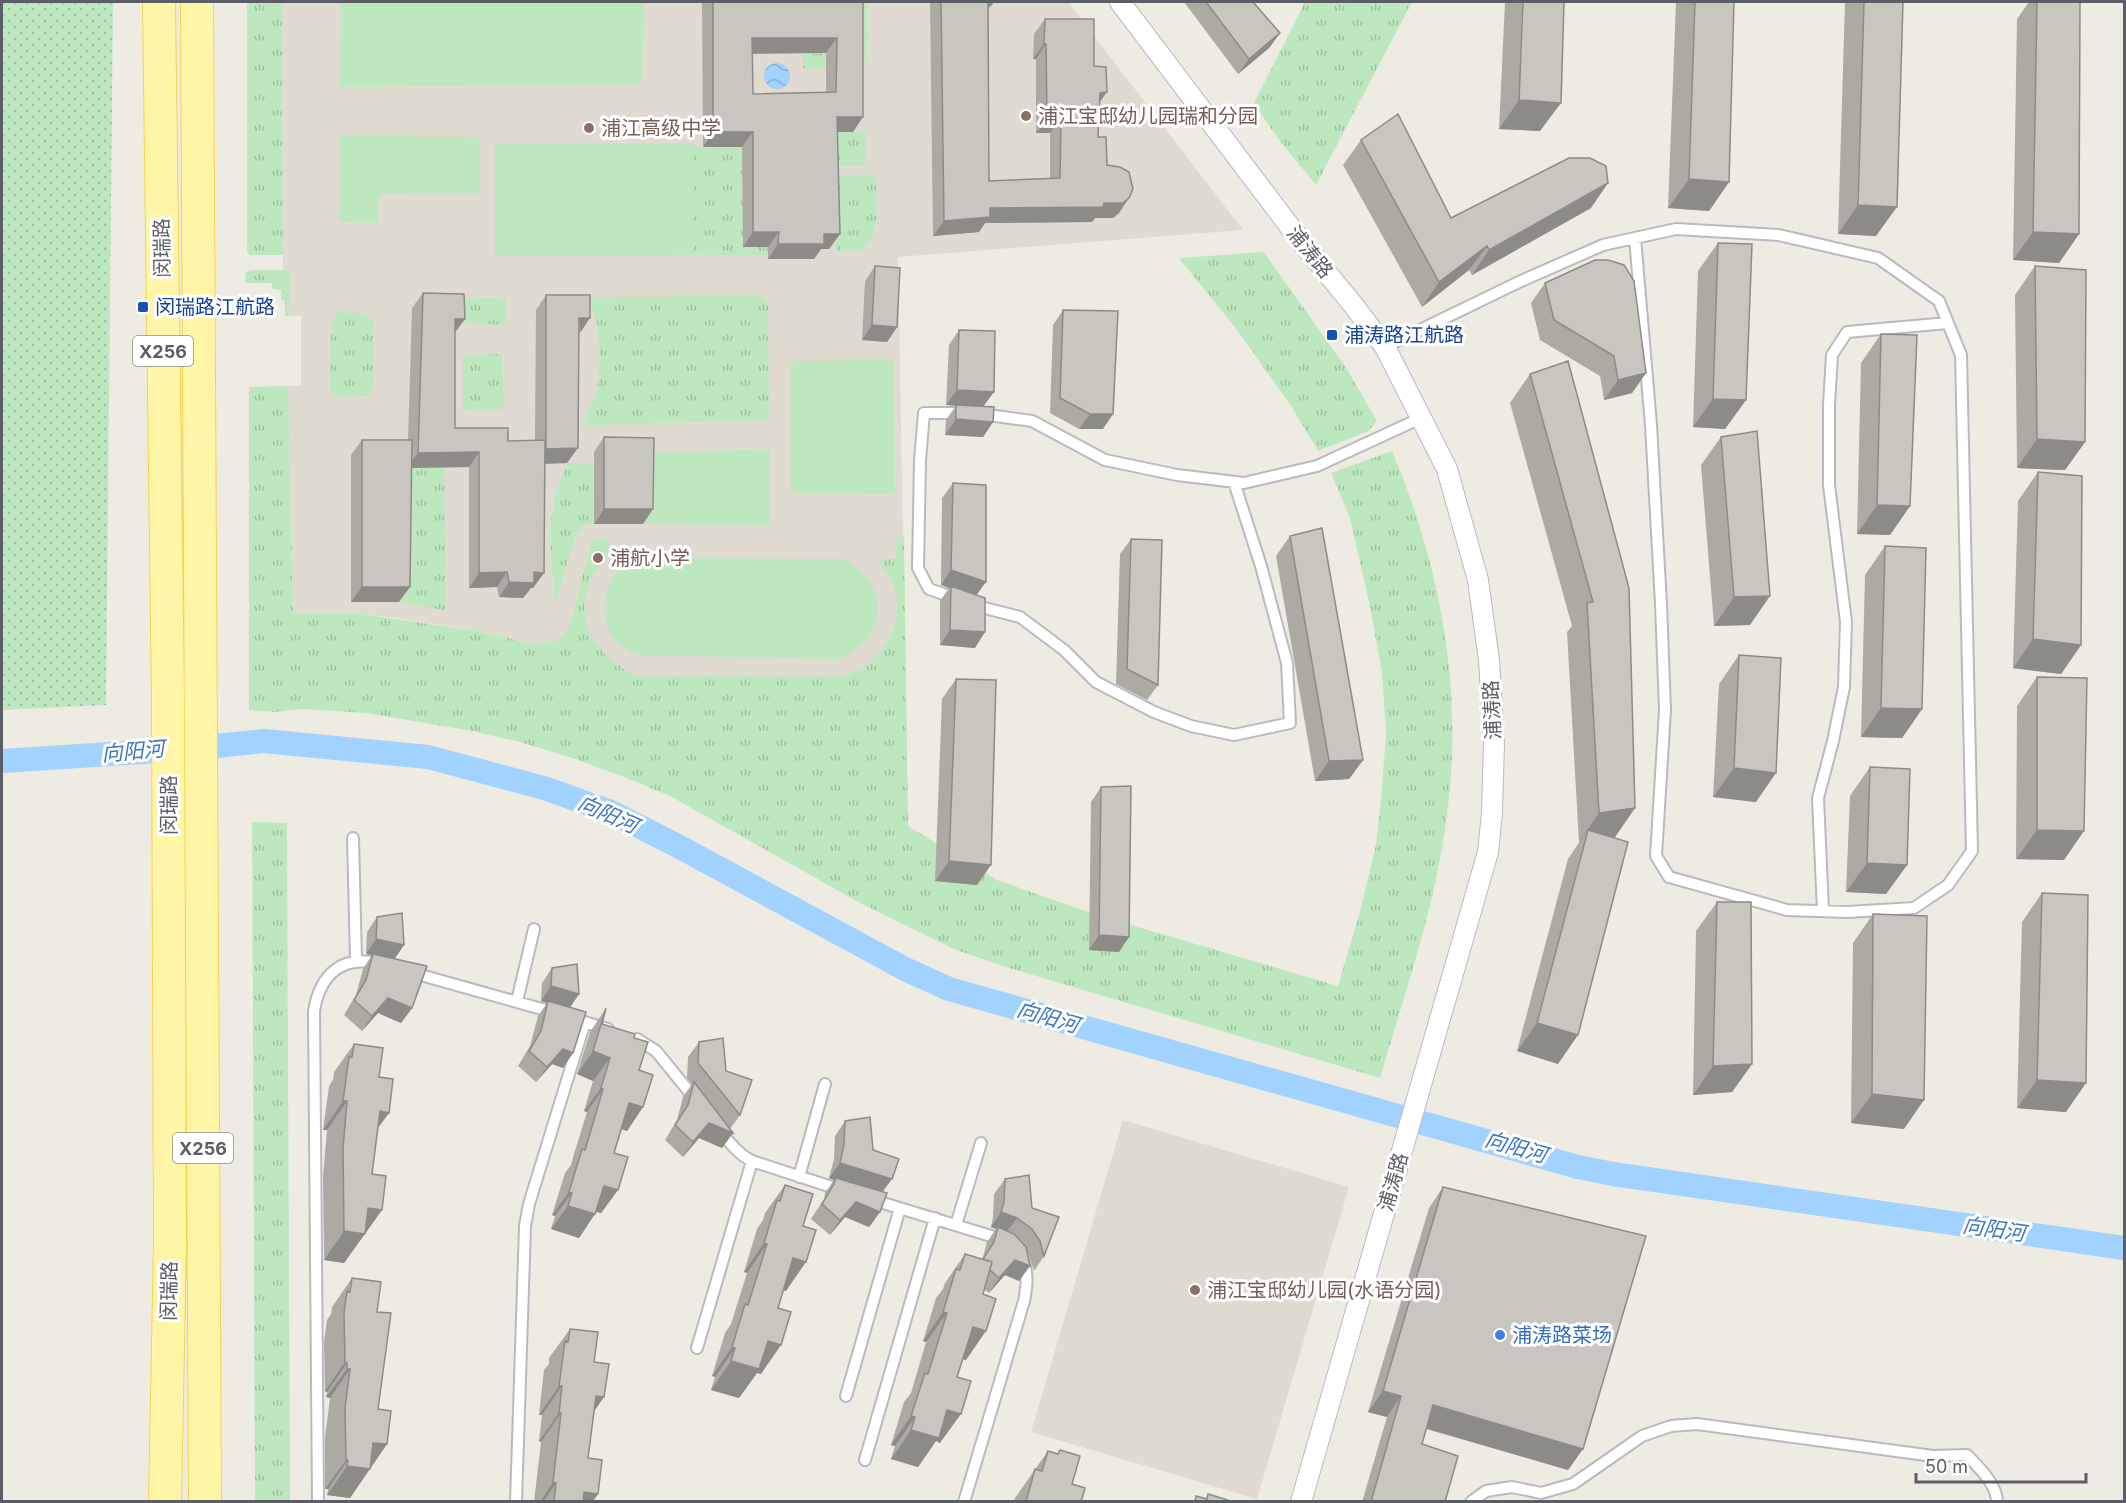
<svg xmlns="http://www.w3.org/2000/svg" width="2126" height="1503" font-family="Inter,'Noto Sans SC',sans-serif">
<defs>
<pattern id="grass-tufts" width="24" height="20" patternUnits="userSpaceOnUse" patternTransform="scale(1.5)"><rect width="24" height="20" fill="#bde8bf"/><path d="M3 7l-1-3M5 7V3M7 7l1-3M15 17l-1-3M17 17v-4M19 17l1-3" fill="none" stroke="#9dbf9f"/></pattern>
<pattern id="park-dots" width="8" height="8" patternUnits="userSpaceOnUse" patternTransform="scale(1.5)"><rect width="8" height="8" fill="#bde8bf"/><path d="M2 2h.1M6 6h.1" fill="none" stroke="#9dbf9f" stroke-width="1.8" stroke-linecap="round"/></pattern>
<pattern id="water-waves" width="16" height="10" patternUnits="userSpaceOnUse" patternTransform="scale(1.5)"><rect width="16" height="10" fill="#a2d2ff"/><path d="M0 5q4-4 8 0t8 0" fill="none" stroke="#87aed2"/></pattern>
</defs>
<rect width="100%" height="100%" fill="#eeece2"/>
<path fill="#dfdbd1" d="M282,2h786l175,228 -345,27 10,569 -375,-182 -50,-12 -87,-14 -34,-4h-69l-5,-228h13v-70h-12l2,-46h-8z
M1123,1120l226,67 -92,312 -226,-67z"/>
<path fill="url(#grass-tufts)" d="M247,2h35l1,253h-33l-3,-3z
M852,2h15v60h-16z
M1305,2h107l-96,183 -40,-49 -22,-33z
M826,53v15l-23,1v-15z
M835,132h31l-1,34h-31z
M694,147h48l1,100h25v8h-74z
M836,176h40c0,28 7,55 -16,75h-24z
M1264,252l81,114 32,55 -8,10 -51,20 -27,-45 -57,-80 -55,-68z
M251,270h40l-2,46h-4v-15l-4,-1 1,-10 -10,-1v-6h-27l1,-11z
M760,296l8,6 1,118 -186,5 14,-33 3,-31 -2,-35 -11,-29z
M507,297l-2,28 -40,-2 -1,-24z
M337,312l27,1 9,7 1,67 -7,9 -27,1 -10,-6 1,-64z
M502,354l2,55 -41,1v-55z
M288,386l5,228h69l121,18 50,12 24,-3 12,-13 23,-87 16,-5c0,7 1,18 -2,23 -3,5 -9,9 -12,14 -24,46 -1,81 41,102l210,1c5,-3 12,-5 17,-8 26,-17 43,-52 32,-82 -3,-10 -12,-19 -18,-27h20l1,-22 7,-1 4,290 89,54 97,34 244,72 22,-74 16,-67 5,-44 5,-68 -4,-61 -13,-70 -19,-84 -19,-45 61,-22c47,111 71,234 56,355 -10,93 -42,183 -68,272l-374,-111 -50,-17 -96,-47 -190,-107 -46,-19 -52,-19 -52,-16 -48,-11 -106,-18 -64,-4 -27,3 -26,-2v-323z
M568,463h25l1,61 -11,1 -7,10 -20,67c-7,-56 -12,-86 12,-139z
M444,467l2,140 -3,3 -44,-8 2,-134z
M252,822l35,1 3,678h-35z"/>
<path fill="url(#park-dots)" d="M2,2h111l-7,703 -104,5z"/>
<path fill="#bde8bf" d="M341,2h303l-2,82 -302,3z
M340,136l140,1v56l-101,1 -1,29 -39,-1z
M694,143v112l-199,1v-112z
M894,360l1,134 -104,-1v-132z
M770,449l-1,76 -126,-1v-71z
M640,558l204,1c24,15 40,34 31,63 -2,6 -6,16 -11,21 -7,6 -17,11 -24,16l-204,-4c-7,-5 -18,-11 -23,-18 -12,-18 -11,-46 3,-63 6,-8 16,-12 24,-16z"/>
<path fill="url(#water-waves)" d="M764 76a13 13 0 1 1 26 0a13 13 0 1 1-26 0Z"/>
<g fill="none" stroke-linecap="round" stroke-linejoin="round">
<path stroke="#a2d2ff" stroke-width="24" d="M2,761l185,-12 77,-8 164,16 116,31 67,24 65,33 229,124 44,20 629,178 35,7 511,74"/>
<defs>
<path id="service" d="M1385,347l136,-66 82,-36 73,-16 103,6 99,23 61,43 22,54 11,496 -24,34 -34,23 -67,4 -60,-2 -118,-33 -13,-21 9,-146 -4,-106 -10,-179 -16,-187
M981,414l51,7 73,39 72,15 67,8 73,-17 104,-48
M958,599l-29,-10 -11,-21 2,-108 4,-47h39
M973,605l47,12 44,33 32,32 58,30 37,14 43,9 56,-12 -3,-60 -26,-97 -27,-84
M353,838l3,122
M1823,911l-5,-113 15,-57 11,-54 2,-65 -17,-137v-80l3,-50 15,-23 101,-9
M410,972l146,41
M517,1001l17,-72
M571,1018l37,11
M637,1039l19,12 40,49
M719,1129c10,13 19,25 33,32l89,29
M799,1177l26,-93
M870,1199l134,41
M956,1225l25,-82
M697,1348l55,-187
M846,1396l54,-188
M865,1460l70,-242
M318,1502l-4,-491c6,-37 29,-57 66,-47
M516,1502l9,-276 4,-22 56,-182
M964,1502l60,-201c3,-15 4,-27 -1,-41
M1471,1502l15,-11 26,-4 29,6 32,-9 69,-48 29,-10 26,-2 236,32 34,-1c11,12 30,29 30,47"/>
<path id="minor" d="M1120,2l180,238 54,66 31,41 62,122 31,111 11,80 5,83 -2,70 -4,39 -187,650"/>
<path id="primary" d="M159,2l9,698 2,541 -5,261
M197,2l8,1500"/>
</defs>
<use href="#service" stroke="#b8bac0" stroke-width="14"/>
<use href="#minor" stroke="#b8bac0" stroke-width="22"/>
<use href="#primary" stroke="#f9d150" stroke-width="34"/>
<use href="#service" stroke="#fff" stroke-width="10"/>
<use href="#minor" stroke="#fff" stroke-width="20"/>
<use href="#primary" stroke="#fff5a7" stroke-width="32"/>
</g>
<path fill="#adaaa4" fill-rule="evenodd" d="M702,2h161l-10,130h-16l3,102 -11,15h-8l-7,10h-46v-12h-25l-1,-100h-39zM752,53h74v39l-73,2z
M930,2h64l-4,5h-2l1,174 61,-3v-45h-14v-74h-3l1,-25 11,-15 49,47 5,37 -1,34 9,28 12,48 -6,5h-18l-3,4 -107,1 -6,9 -46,4z
M1184,2h69l27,31 -11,15 -31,26z
M1505,2h59l-24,129 -41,-2z
M1676,2h58l-5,180 -20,29 -41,-3z
M1845,2h58l-27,234 -38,-2z
M2029,2h51l-1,232 -20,29 -46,-3 4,-241z
M1361,140l90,78 140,-10 -119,67 -3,-5 -47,37 -79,-142z
M1718,243l28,157 -21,29 -32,-2 5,-156z
M875,266l22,61 -10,15 -25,-2 3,-59z
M2035,266l50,176 -20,28 -48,-2 -2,-173z
M1545,283l101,90 -14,20 -28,7 -4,-24 -60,-36 -9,-37z
M423,293l32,39v96l53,13 27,-1 1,-130 10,-15 33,38 -12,130 -22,1 -1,109 -11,15h-2l-8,10 -24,-1 -2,-10 -28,1v-121l-58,1 -12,134h-48v-147l11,-15h46l4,-132z
M1063,310l40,119h-24l-29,-16 3,-88z
M959,330l24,76 10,16 -10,15 -38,-2 1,-15 10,-14 -10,-1 3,-60z
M1881,334l29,172 -20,29 -33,-1 4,-171z
M1568,361l67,447 -20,29h-4l-53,227 -41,-13 51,-192 12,-18 -1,1 -12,-210 5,-6 -62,-223 20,-29z
M604,437l39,87h-49v-72z
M1721,437l29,188 -36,1 -13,-161z
M2038,472l43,173 -20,29 -48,-6 5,-167z
M953,483l24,112 -2,53 -35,-3v-44l9,-13 -8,-3 1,-87z
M1290,536l73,224 -14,19 -34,2 -39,-225z
M1131,539l27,146 -11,15 -31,-16 4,-130z
M1885,546l37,163 -20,29 -41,-1 4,-162z
M1739,655l17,147 -43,-5 6,-113z
M2037,677l27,183 -48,-1 1,-153z
M956,679l21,206 -42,-4 7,-182z
M1870,767l37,98 -21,29 -40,-2 4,-96z
M1101,787l18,165 -30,-2 2,-148z
M2042,893l24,219 -49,-4 5,-186z
M1717,902l35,162 -20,28 -39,3 3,-164z
M1873,914l31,215 -53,-6 2,-180z
M377,917l18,42 17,49 -11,15 -23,-10 -16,18 -18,-16 12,-20 7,-26 9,-14 -6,-1 1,-22z
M552,968l27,26 -9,13 -7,61 -11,-4 -16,18 -18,-16 12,-20 8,-30 9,-13 -6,-2 1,-18z
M606,1008l-4,16 32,14 5,32 4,37 -16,24 -5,-2 -8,24 4,37 -17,23 -5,-1 -17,26 -28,-9 4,-13 -3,-1 13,-42 6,-8 3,-11 13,-42 -3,-1 9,-30 -16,-7 13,-42z
M699,1042l27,29 14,44 -10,14 3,4 -11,15 -23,-10 -16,19 -18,-17 12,-20 6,-23 9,-13 -5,-6 1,-21z
M354,1044l25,33 10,36 -11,15 -6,46 10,36 -38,53 -20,-3 -1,-84 4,-46h-4l6,-44 4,-6 1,-8z
M845,1121l28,29 10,42 -3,20 -11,15 -24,-10 -15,18 -19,-16 13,-20 1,-6 9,-13 -5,-2 5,-19 1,-23z
M1005,1179l27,29 12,48 -10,15 -5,-15 -2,-3 -8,28 -14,-6 -16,18 -5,-4 -18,71 -3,-1 -6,18 -17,66 -4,-2 -18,26 -27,-8 4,-13 -4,-1 13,-43 7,-9 15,-51 -3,-1 13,-43 7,-9 2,-6 20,-29 17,5 1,-2 4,-15 9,-13 -5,-2 2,-10 1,-23z
M785,1185l18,41 -17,65 -3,-1 -5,18 -17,66 -4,-1 -18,25 -28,-8 4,-13 -3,-1 13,-43 6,-9 16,-51 -3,-1 13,-43 6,-9 2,-7z
M1443,1187l140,262 -15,21 -142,-41 -4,15 23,58h-83l25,-85 -19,-5 61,-204z
M352,1278l25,34 1,97 9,35 -37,54 -23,-3 1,-6h-3v-52l5,-39 -4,-1 1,-5 -2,-1 -1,-49 3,-22 4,-6 1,-7z
M570,1329l24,33v49l-6,47 10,36 -6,8h-58l7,-60 -2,-1 3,-26h-3l5,-45 5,-6v-6z
M1060,1450l12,34 9,18h-67l1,-4 33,-47 9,3z"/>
<path fill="#8d8b86" d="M982,2h12l-4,5 -12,1z
M1280,33l-11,15 -31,26 11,-15z
M752,38h85l-11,15 -85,1z
M1044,44h2l-10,15h-3z
M1107,92l-11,15 4,-14z
M1519,100l42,3 -21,28 -41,-2z
M837,117h26l-10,15h-26z
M1047,118h14l-11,15h-14z
M713,132h40l-11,15h-39z
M1689,179l40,3 -20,29 -41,-3z
M1608,183l-17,25 -119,67 17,-25z
M1129,198l-10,15 -6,5h-18l-3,4 -107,1 -6,9 -46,4 11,-15 46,-13 114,-5z
M1858,205l39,2 -21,29 -38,-2z
M753,232h26l-11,15h-25z
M2033,232l46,2 -20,29 -46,-3z
M824,234h16l-11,15h-8l-7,10h-46l10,-15z
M1487,246l-18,24 -47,37 17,-25z
M579,318h11l-10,15z
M455,319h10l-11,15z
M872,325l25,2 -10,15 -25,-2z
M1646,373l-14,20 -28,7 14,-20z
M957,390l37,2 -11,15 -37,-2z
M1713,399l33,1 -21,29 -32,-2z
M1090,414h23l-10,15h-24z
M956,419l37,3 -10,15 -38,-2z
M2037,439l48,3 -20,28 -48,-2z
M578,448l-11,15 -32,1 11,-15z
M479,452l-10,15 -62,1 11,-15z
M1877,505l33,1 -20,29 -33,-1z
M604,509h49l-10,15h-49z
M951,570l35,12 -11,15 -24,-11 -2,2 -8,-3z
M507,572l-10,15 -28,1 10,-15z
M534,572l10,1 -11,15h-2l-8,10 -24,-1 10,-15z
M362,587h48l-11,15h-48z
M1770,596l-20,29 -36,1 20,-29z
M950,630l35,2 -10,16 -35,-3z
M2033,639l48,6 -20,29 -48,-6z
M1881,708l41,1 -20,29 -41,-1z
M1363,760l-14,19 -34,2 14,-20z
M1734,768l42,5 -20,29 -43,-5z
M1635,808l-20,29 -30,4 3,-11 -8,11 -1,1 20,-29z
M2037,830l47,1 -20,29 -48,-1z
M949,861l42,4 -14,20 -42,-4z
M1867,863l40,2 -21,29 -40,-2z
M1099,935l30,2 -10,15 -30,-2z
M376,939l28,6 -10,15 -28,-6z
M551,986l28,8 -10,15 -21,-8 -1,2 -6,-2z
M388,998l24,10 -11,15 -23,-10 -16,18 10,-15z
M1537,1023l41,12 -20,29 -41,-13z
M563,1049l10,4 -10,15 -11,-4 -16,18 11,-15z
M593,1051l17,7 -17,23 -16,-7z
M1752,1064l-20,28 -39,3 20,-29z
M2037,1080l49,3 -20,29 -49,-4z
M601,1088l2,1 -16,23 -3,-1z
M1872,1094l52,6 -20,29 -53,-6z
M343,1101h4l-20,29h-4z
M629,1103l14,4 -16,24 -14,-5z
M380,1111l9,2 -21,28z
M709,1123l24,10 -11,15 -23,-10 -16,19 10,-15z
M840,1163l52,16 -11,15 -45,-16 -2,2 -5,-2z
M604,1186l14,4 -17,23 -13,-4z
M569,1192l3,1 -17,23 -3,-1z
M856,1202l24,10 -11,15 -24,-10 -15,18 10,-15z
M568,1206l27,8 -16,24 -28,-9z
M368,1208l14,2 -38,53 -20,-3 20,-29z
M1001,1212l16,6 -11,15 -8,-6 -2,2 -5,-2z
M764,1243l3,1 -20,29 -3,-1z
M793,1258l13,4 -20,29 -13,-4z
M1015,1260l15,6 -11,15 -14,-6 -16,18 10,-15z
M943,1312l4,1 -21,29 -3,-1z
M973,1327l13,4 -20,29 -14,-4z
M768,1341l13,4 -20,29 -4,-1 -18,25 -28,-8 20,-29z
M732,1347l3,1 -20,29 -3,-1z
M345,1362l2,1 -20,29 -2,-1z
M347,1369h3l-20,29 -4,-1z
M559,1386h3l-20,29h-3z
M1383,1391l18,5 -14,21 -19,-5z
M596,1396l8,1 -20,29z
M1433,1405l150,44 -15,21 -150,-44z
M947,1410l14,4 -21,29 -4,-2 -18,26 -27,-8 20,-29z
M559,1413h2l-20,29 -2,-1z
M911,1416l4,1 -20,29 -4,-1z
M373,1443l14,1 -37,54 -23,-3 20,-29z
M346,1460h2l-20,29h-3z
M553,1482l3,1 -13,19h-3z
M584,1492l14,2 -6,8h-14z"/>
<path fill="#c9c6bf" stroke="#8d8b86" stroke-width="1.5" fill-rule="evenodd" d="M713,2h150v115h-26l3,117h-16v10h-46l1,-12h-26v-100h-40zM752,38h85l-1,54 -83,2z
M941,2h47l1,179 71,-3 1,-60h-14l-1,-74h-2l1,-25h49v47l12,1 1,25 -7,1 -2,44h8l1,28 13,2 9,5 4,17 -4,9 -6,5h-19l-1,4 -113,1v9l-46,4z
M1206,2h47l27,31 -31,26z
M1523,2h41l-3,101 -42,-3z
M1695,2h39l-5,180 -40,-3z
M1864,2h39l-6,205 -39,-2z
M2037,2h43l-1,232 -46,-2z
M1398,114l53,104 118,-60h21l16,8 2,17 -119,67 -2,-4 -48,36 -78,-142z
M1718,243l34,1 -6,156 -33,-1z
M1595,260h13l16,5 10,16 12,92 -28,7 -4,-24 -60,-36 -9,-37z
M875,266l25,2 -3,59 -25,-2z
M2035,266l51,4 -1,172 -48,-3z
M423,293l41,1 1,25h-10v109h53v13l37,-1 -1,133 -10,-1v11l-25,-1 -2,-10 -28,1v-121l-61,1z
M546,295h44v23h-11l-1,130 -32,1z
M1063,310l55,1 -5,103h-23l-30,-16z
M959,330l36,1 -1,61 -37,-2z
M1881,334l36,1 -7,171 -33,-1z
M1568,361l61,227 6,220 -36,5 -12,-210 6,-1 -63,-228z
M956,405l38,2 -1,15 -37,-3z
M1757,431l13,165 -36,1 -13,-160z
M604,437l50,1 -1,71h-49z
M362,440h50l-2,147h-48z
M2038,472l44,4 -1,169 -48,-6z
M953,483l33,2v97l-35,-12z
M1322,528l41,232 -34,1 -39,-225z
M1131,539l31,1 -4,145 -31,-16z
M1885,546l41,2 -4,161 -41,-1z
M951,586l34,12v34l-35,-2z
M1739,655l42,3 -5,115 -42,-5z
M2037,677l50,1 -3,153 -47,-1z
M956,679l40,1 -5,185 -42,-4z
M1870,767l40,2 -3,96 -40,-2z
M1131,786l-2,151 -30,-2 2,-148z
M1588,830l40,12 -50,193 -41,-12z
M2042,893l46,2 -2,188 -49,-3z
M1717,902h34l1,162 -39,2z
M402,913l2,32 -28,-6 1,-22z
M1873,914l54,2 -3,184 -52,-6z
M373,954l54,12 -15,42 -24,-10 -16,18 -18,-16 12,-20z
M577,964l2,30 -28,-8 1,-18z
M548,1001l38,11 -13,41 -10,-4 -16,18 -18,-16 12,-20z
M606,1008l-4,16 33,10 -1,4 14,4 -9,28 14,5 -10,32 -14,-4 -15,50 14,4 -10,33 -14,-4 -9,28 -27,-8 4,-13 -3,-1 13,-43 3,1 6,-20 12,-41 -2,-1 9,-30 -17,-7z
M723,1038l3,33 26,9 -12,35 -42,-52 1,-21z
M354,1044l29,4 -4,29 14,2 -4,34 -9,-2 -8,63 14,2 -4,34 -14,-2 -3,26 -21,-3 -1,-83 4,-47h-4l6,-44h3z
M694,1082l39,51 -24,-10 -16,19 -18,-17 13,-20z
M870,1117l3,33 26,9 -7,20 -52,-16 4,-19 1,-23z
M1029,1175l3,33 27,9 -15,39 -4,-15 -8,-12 -15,-11 -16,-6 3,-10 1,-23z
M836,1178l51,15 -7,19 -24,-10 -16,18 -18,-16 12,-20z
M785,1185l28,9 -10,32 13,4 -10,32 -13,-4 -15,50 13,4 -10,33 -13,-4 -9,28 -28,-8 4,-13 -3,-1 13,-43 3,1 19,-61 -3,-1 13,-43 3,1z
M1443,1187l203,49 -63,213 -150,-44 -11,39 36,12 -13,46h-74l30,-106 -18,-5z
M998,1227l16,7 12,13 4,19 -15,-6 -16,18 -9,-8 2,-8 -9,-3 11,-17z
M965,1254l27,8 -9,32 13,5 -10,32 -13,-4 -16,50 14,4 -10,33 -14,-4 -8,28 -28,-8 4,-13 -4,-1 14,-43 3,1 19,-61 -4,-1 13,-43 4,1z
M352,1278l29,4 -4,30 14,1 -13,96 13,2 -4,33 -14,-1 -3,26 -23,-3 1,-6h-2l-1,-52 5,-39h-3v-6l-2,-1 -1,-49 3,-22 3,1z
M570,1329l28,3 -4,30 15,2 -5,33 -8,-1 -8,62 14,2 -4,34 -14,-2 -1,10h-29l2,-19 -3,-1 8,-69h-2l3,-27h-3l6,-45 3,1z
M1060,1450l20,6 -8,28 13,4 -4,14h-55l9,-33 7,2 6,-20 10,3z
M1208,1494l20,6v2h-33l1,-6 11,3z"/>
<g fill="#8d6e63" stroke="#fff" stroke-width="2">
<circle cx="1026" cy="116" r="6"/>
<circle cx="589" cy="128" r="6"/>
<circle cx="598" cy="558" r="6"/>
<circle cx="1195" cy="1290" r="6"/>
</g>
<g fill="#1a4fb4" stroke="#fff" stroke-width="2">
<rect x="137" y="301" width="12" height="12" rx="3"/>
<rect x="1326" y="329" width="12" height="12" rx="3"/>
</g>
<circle fill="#3f7fe0" stroke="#fff" stroke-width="2" cx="1500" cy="1335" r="6"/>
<g text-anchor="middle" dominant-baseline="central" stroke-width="6" stroke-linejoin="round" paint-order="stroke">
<g fill="#fff" stroke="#8c8e92" stroke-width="1.5">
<rect x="133" y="336" width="60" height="30" rx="4.5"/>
<rect x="173" y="1133" width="60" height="30" rx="4.5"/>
</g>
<g font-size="18" font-weight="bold" fill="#5b5e64">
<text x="163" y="351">X256</text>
<text x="203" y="1148">X256</text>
</g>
<g font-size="20" fill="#785e54" stroke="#fff" text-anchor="start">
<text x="1038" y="116">浦江宝邸幼儿园瑞和分园</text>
<text x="601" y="128">浦江高级中学</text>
<text x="610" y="558">浦航小学</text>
<text x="1207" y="1290">浦江宝邸幼儿园(水语分园)</text>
</g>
<g font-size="20" fill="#5b5e64" stroke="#fff">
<text transform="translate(162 248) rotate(-91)">闵瑞路</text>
<text transform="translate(1310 252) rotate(51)">浦涛路</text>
<text transform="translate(1492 710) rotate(-93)">浦涛路</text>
<text transform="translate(169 805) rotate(-90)">闵瑞路</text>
<text transform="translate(1393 1182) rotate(-74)">浦涛路</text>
<text transform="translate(169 1291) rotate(-89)">闵瑞路</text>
</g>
<g font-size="20" fill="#164399" stroke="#fff" text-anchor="start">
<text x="155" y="307">闵瑞路江航路</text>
<text x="1344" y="335">浦涛路江航路</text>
</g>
<g font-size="20" fill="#366cbe" stroke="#fff" text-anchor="start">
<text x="1512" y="1335">浦涛路菜场</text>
</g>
<g font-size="21" font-style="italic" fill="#3b76c1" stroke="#fff">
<text transform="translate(133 751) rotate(-5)">向阳河</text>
<text transform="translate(608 814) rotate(24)">向阳河</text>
<text transform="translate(1048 1017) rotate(16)">向阳河</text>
<text transform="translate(1516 1147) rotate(16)">向阳河</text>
<text transform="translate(1994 1229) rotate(8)">向阳河</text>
</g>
</g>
<rect width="2126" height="1503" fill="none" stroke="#5b5e64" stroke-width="6"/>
<path d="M1916 1473v9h170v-9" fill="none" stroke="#5b5e64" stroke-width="3"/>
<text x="1925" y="1473" font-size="18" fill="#5b5e64" stroke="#ffffff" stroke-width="4.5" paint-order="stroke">50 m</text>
</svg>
